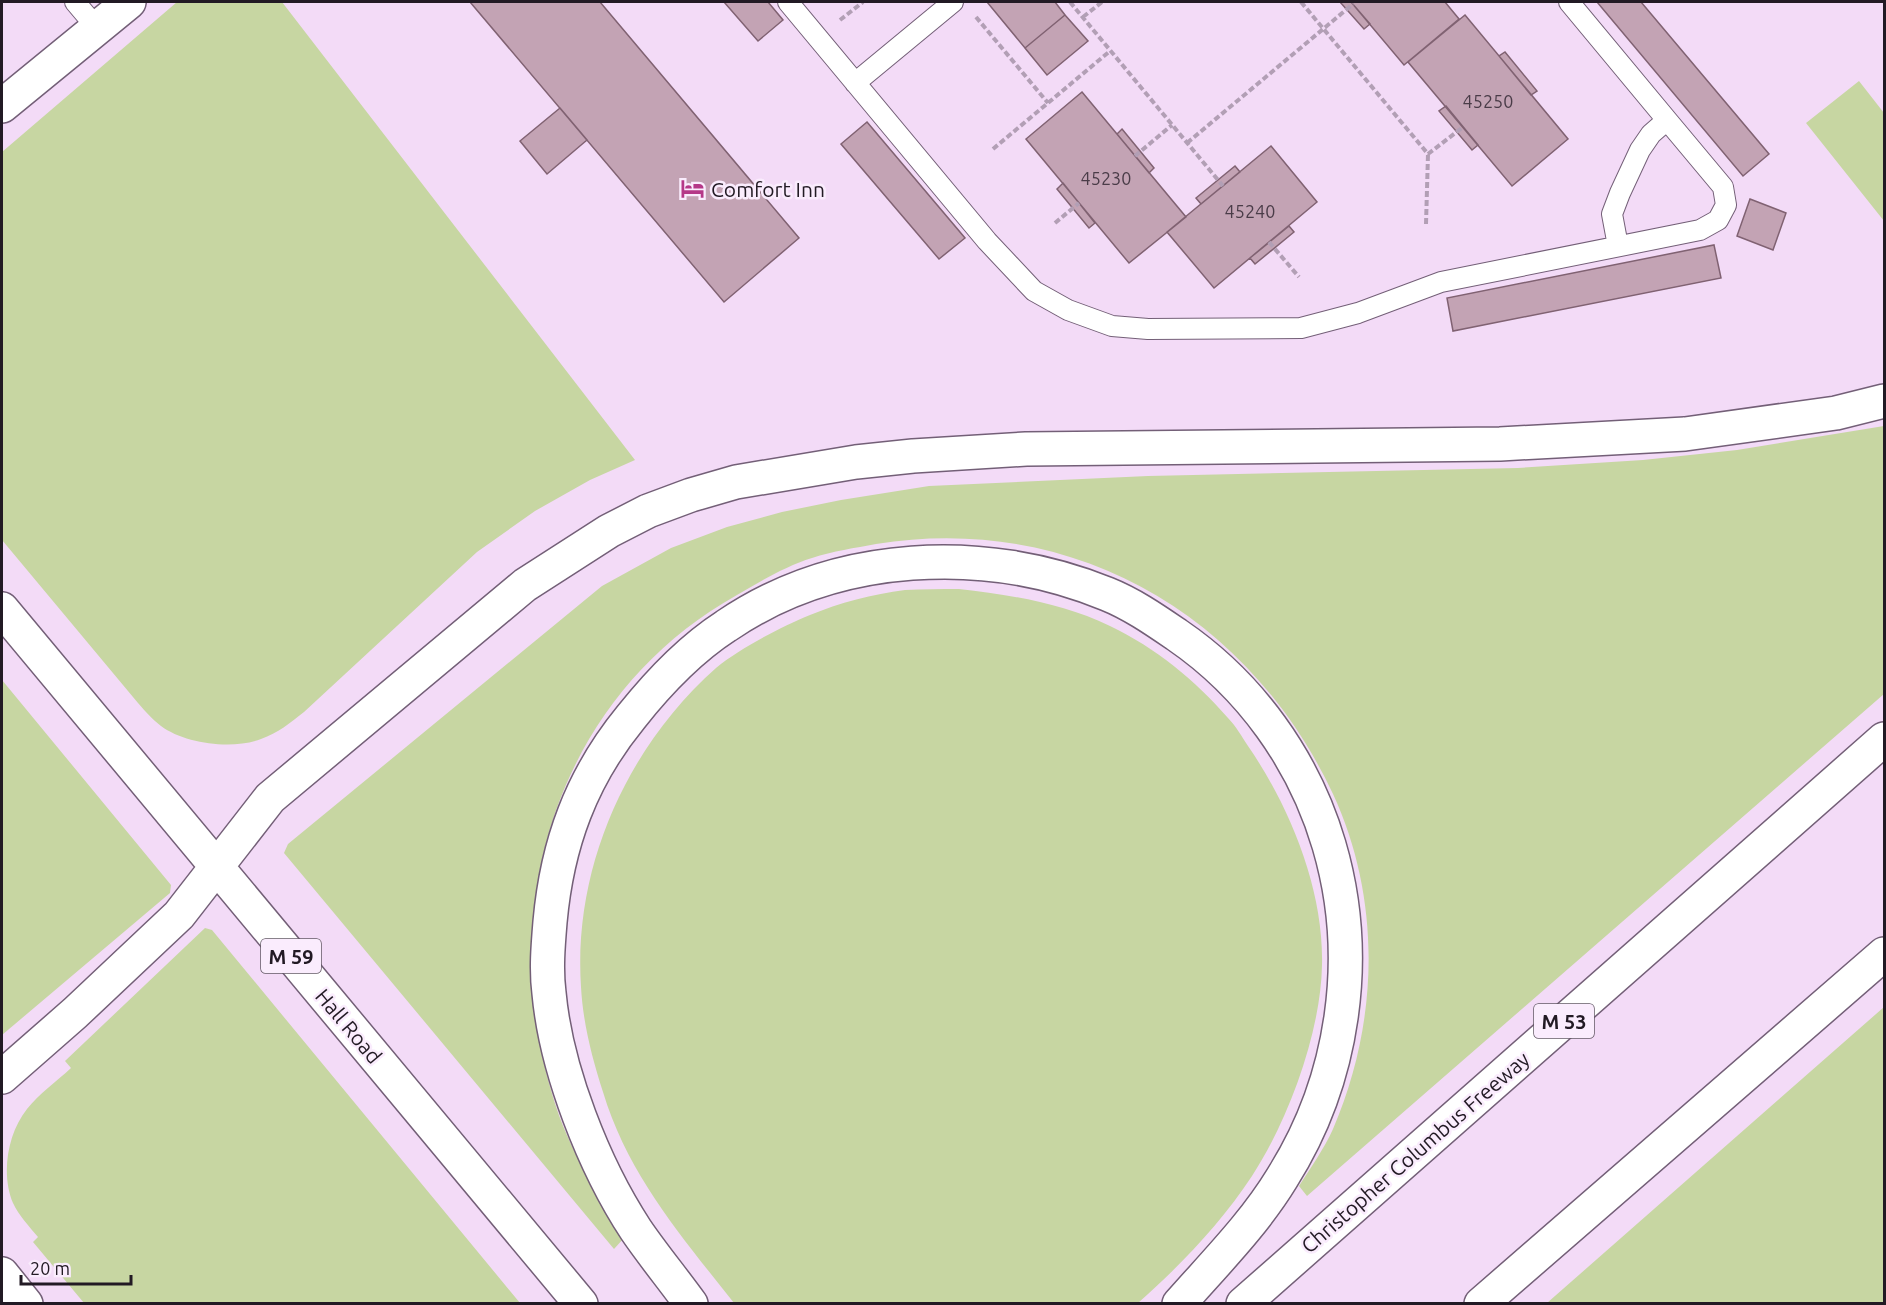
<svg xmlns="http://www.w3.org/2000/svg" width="1886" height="1305" font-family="Ubuntu,sans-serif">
<rect width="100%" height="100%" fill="#f3dbf7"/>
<path fill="#c7d6a2" d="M177,2h105l353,458 -45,20 -55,31 -58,41 -173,160c-14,11 -26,21 -43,27 -28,11 -76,5 -100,-13 -8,-6 -16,-15 -23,-23l-136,-163v-388z
M1859,81l25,32v108l-78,-98z
M1884,426v268l-577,502 -8,-10c12,-19 25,-37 34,-57 46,-107 49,-229 0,-335 -84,-179 -260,-282 -457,-250 -21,4 -43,7 -64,14 -26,8 -51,23 -75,37 -180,101 -243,311 -184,502 15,51 44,97 71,141l-10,11 -330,-396 4,-9 314,-258 69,-38 56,-21 55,-15 59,-12 88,-14 219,-10 370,-8 125,-8 94,-10z
M959,589c52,6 103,14 151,37 46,22 85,54 118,92 8,8 14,19 20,28 42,61 76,144 74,219 -1,67 -34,156 -70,211 -31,47 -72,90 -114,127h-404c-52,-66 -106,-128 -131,-211 -11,-34 -20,-69 -22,-105 -8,-120 46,-240 135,-319 24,-20 65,-41 94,-53 29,-12 63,-21 95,-25 17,-1 36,-1 54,-1z
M2,680l169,205 -1,8 -168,142z
M205,928l7,2 308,373h-436l-51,-61 5,-5c-9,-11 -19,-21 -25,-34 -12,-28 -6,-69 14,-94 12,-15 30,-28 44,-41l-6,-7z
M1884,1007v296h-337z"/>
<path fill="#c3a3b4" stroke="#806272" stroke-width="1.5" d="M470,2h130l199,236 -75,64z
M724,2h44l15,18 -25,21z
M987,2h68l10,13 -40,33z
M1340,2h11l19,22 -6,5z
M1351,2h94l14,17 -55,46z
M1597,2h44l128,152 -26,22z
M1065,15l23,26 -41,34 -22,-27z
M1465,15l103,124 -56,47 -104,-124z
M1505,52l32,39 -6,4 -32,-39z
M1082,92l104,125 -57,46 -103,-124z
M1446,106l32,39 -6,5 -33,-39z
M560,108l27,32 -40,34 -27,-33z
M867,122l98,116 -26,21 -98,-115z
M1122,129l32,39 -5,5 -32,-39z
M1271,146l46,56 -103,86 -47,-56z
M1235,166l5,6 -39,32 -5,-6z
M1063,183l32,40 -6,5 -32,-39z
M1750,199l36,14 -13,37 -36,-14z
M1289,226l5,6 -39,32 -5,-6z
M1714,245l7,33 -268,53 -6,-33z"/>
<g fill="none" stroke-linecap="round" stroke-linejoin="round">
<defs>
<path id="lane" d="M75,2l22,26
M788,2l199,239 47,50 34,19 44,16 36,3 153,-1 57,-15 83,-31 259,-52 18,-10 8,-15 -3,-18 -56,-67
M1569,2l98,118 -16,14 -11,16 -20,43 -8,21 6,32
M855,83l98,-81"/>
<path id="street" d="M2,106l127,-104"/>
<path id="highway" d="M2,609l579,695
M2,1077l73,-64 104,-98 91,-117 255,-213 84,-54 39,-20 43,-16 45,-13 120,-20 57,-6 113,-7 474,-5 185,-10 151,-21 48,-12
M2,1274l24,30
M691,1304c-18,-25 -38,-49 -55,-74 -42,-64 -80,-160 -87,-237 -3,-23 -1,-47 1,-71 7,-78 31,-144 81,-205 27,-34 58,-67 95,-91 110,-75 259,-82 381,-32 25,10 48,26 70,41 73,50 127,125 152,210 33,112 15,235 -47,333 -28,46 -67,85 -103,126
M1243,1304l641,-565
M1481,1304l403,-350"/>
</defs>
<use href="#lane" stroke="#735f77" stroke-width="22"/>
<use href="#street" stroke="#735f77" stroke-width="36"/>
<use href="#highway" stroke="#735f77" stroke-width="36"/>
<path stroke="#b29fb5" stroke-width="4" stroke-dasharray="6 3" stroke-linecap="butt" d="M1070,2l153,184
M1301,2l127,152 35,-27
M976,17l72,86
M1083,17l19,-15
M840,20l23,-18
M1187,143l166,-139
M993,149l117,-98
M1135,156l37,-31
M1055,223l24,-20
M1426,224l2,-70
M1269,242l30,35"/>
<use href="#lane" stroke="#fff" stroke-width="20"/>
<use href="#street" stroke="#fff" stroke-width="33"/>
<use href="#highway" stroke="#fff" stroke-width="33"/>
</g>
<defs>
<symbol id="hotel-bare" viewBox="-9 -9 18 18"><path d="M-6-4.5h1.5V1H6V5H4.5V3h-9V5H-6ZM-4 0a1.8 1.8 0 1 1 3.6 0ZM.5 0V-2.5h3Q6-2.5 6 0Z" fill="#b53888" stroke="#faecfd" stroke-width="2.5" paint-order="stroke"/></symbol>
</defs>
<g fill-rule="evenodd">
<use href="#hotel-bare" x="676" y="172" width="33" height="33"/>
</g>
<g text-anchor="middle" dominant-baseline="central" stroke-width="5" stroke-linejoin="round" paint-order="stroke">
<g font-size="18" fill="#4a3c48">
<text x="1488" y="101">45250</text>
<text x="1106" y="178">45230</text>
<text x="1250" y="211">45240</text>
</g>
<g fill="#faecfd" stroke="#635965" stroke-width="1.5">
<rect x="261" y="939" width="60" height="34" rx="4.5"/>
<rect x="1534" y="1004" width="60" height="34" rx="4.5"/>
</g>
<g font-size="20" font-weight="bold" fill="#221a24">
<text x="291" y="956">M 59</text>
<text x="1564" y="1021">M 53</text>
</g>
<g font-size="21" fill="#221a24" stroke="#faecfd" text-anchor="start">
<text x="711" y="189">Comfort Inn</text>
</g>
<g font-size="21" fill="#221a24" stroke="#faecfd">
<text transform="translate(349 1026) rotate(50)">Hall Road</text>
<text transform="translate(1415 1152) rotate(-41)">Christopher Columbus Freeway</text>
</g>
</g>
<rect width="1886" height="1305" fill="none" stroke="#221a24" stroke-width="6"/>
<path d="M21 1275v9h110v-9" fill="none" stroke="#221a24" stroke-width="3"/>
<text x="30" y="1275" font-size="18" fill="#221a24" stroke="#faecfd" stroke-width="4.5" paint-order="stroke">20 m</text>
</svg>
